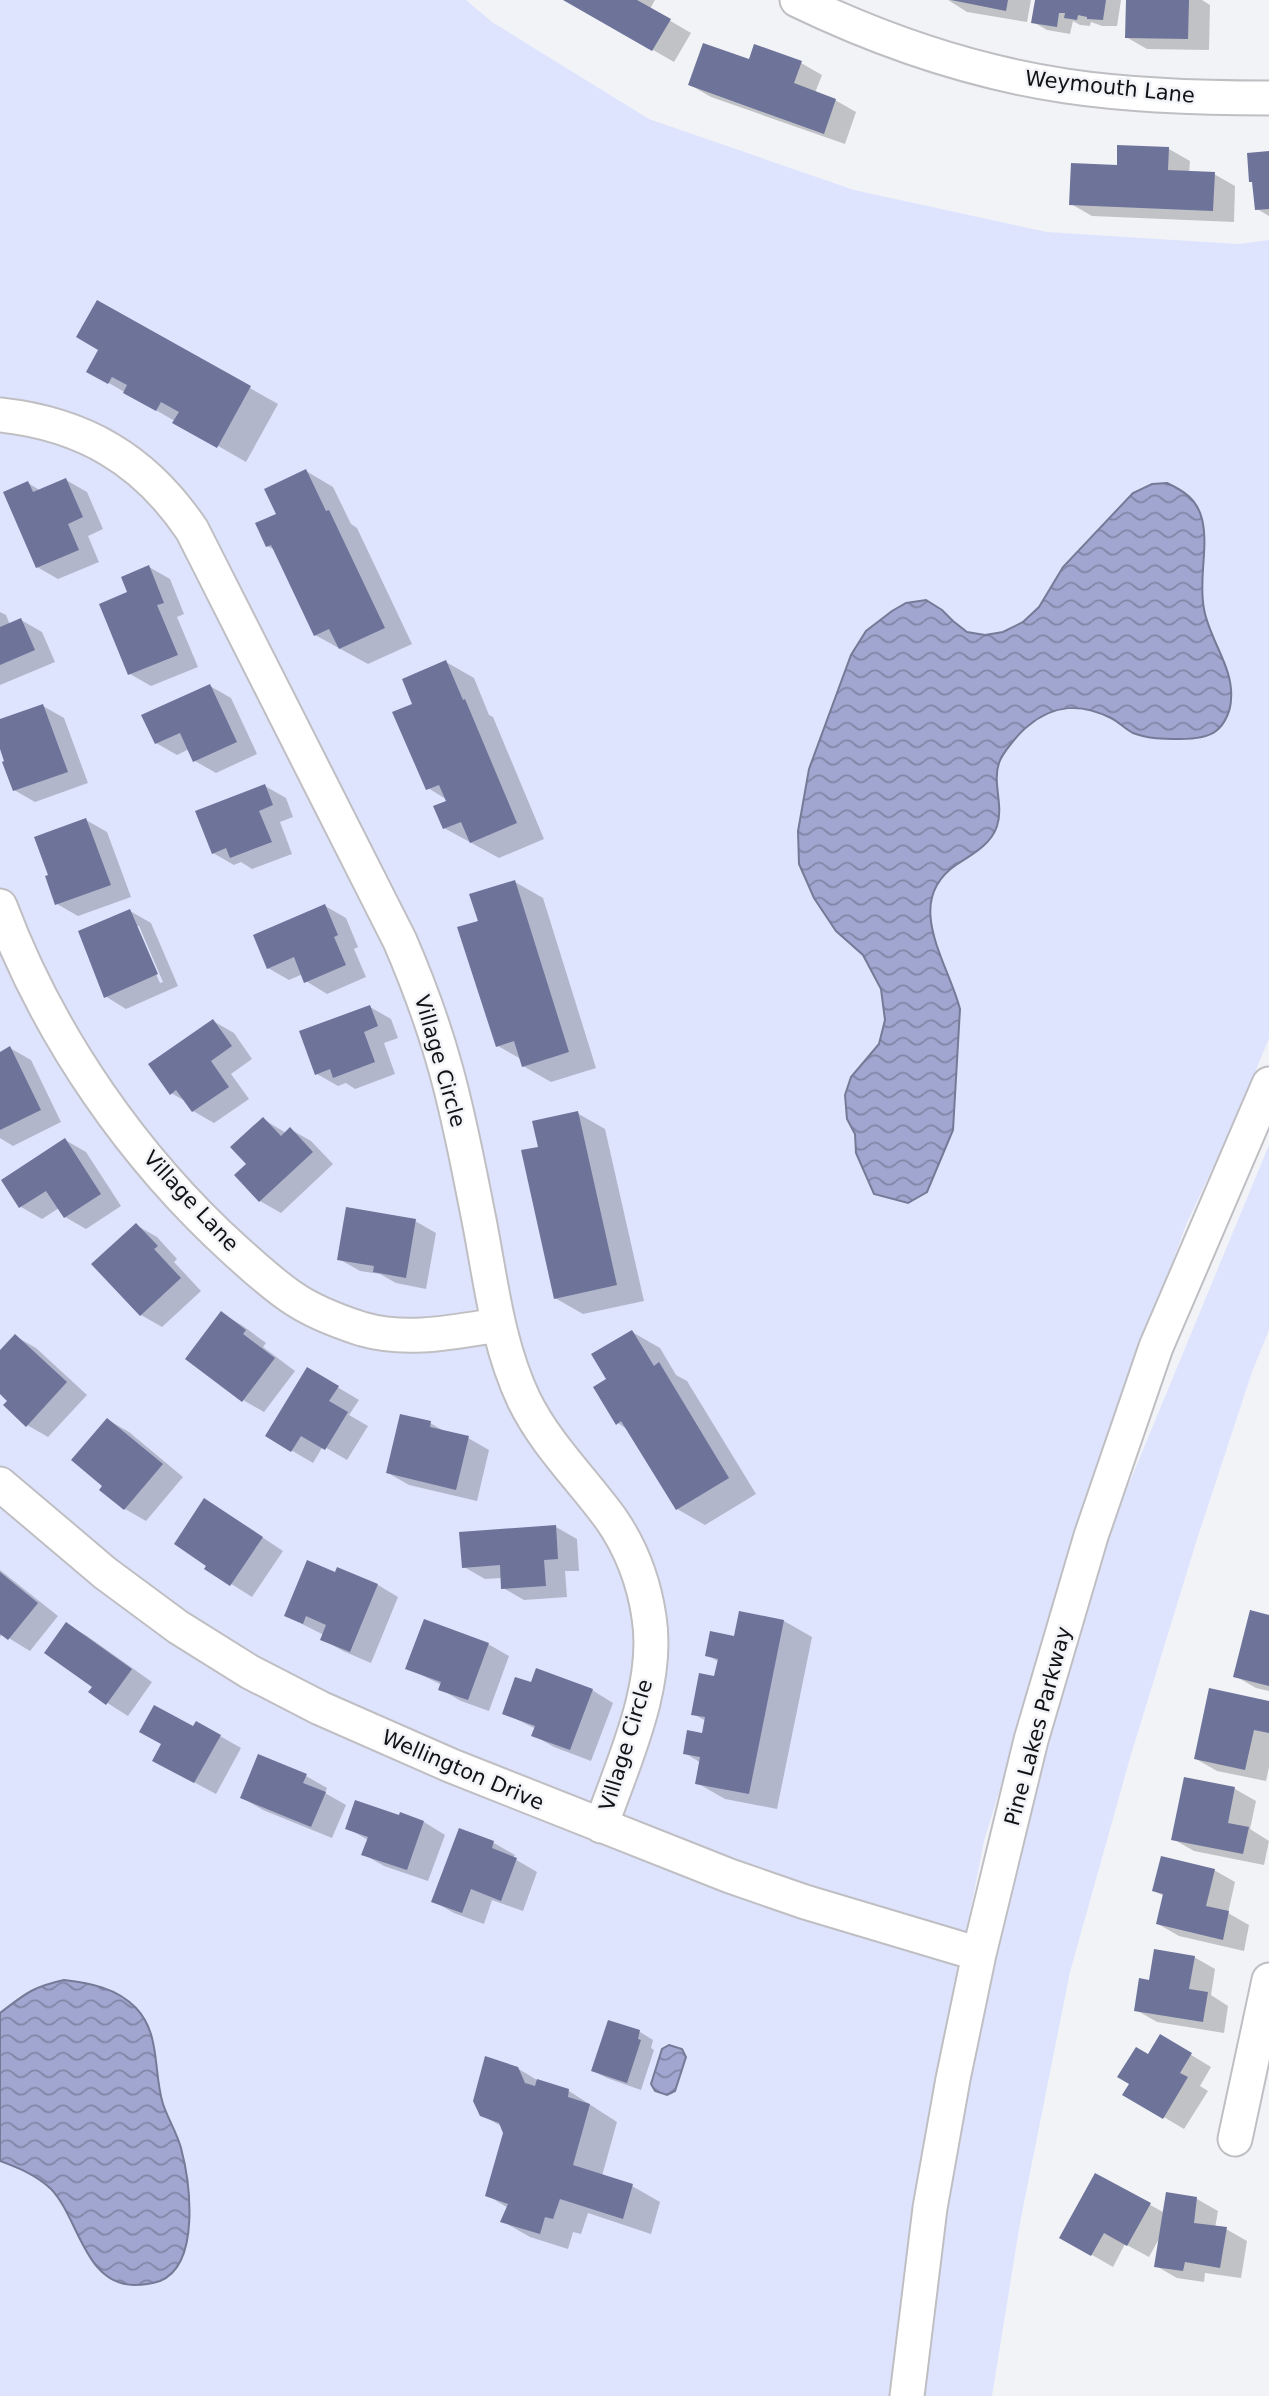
<svg xmlns="http://www.w3.org/2000/svg" width="1269" height="2396" font-family="'DejaVu Sans',sans-serif">
<defs>
<pattern id="water-waves" width="16" height="10" patternUnits="userSpaceOnUse" patternTransform="scale(1.75)"><rect width="16" height="10" fill="#a0a6cf"/><path d="M0 5q4-4 8 0t8 0" fill="none" stroke="#8186a7"/></pattern>
</defs>
<rect width="100%" height="100%" fill="#f2f3f7"/>
<path fill="#dfe4fe" d="M0,0h466l26,22 157,97 205,71 193,42 191,12 31,-4v798l-27,67 -56,120 -84,230 -118,386 -61,315 -33,240h-890z
M1269,1145v185l-17,42 -54,164 -68,222 -60,214 -50,251 -28,173h-71l26,-192 30,-159 69,-303 44,-153 24,-69z"/>
<path fill="url(#water-waves)" stroke="#757a97" stroke-width="2" d="M1167,483c17,8 30,16 35,36 7,29 -4,60 2,90 5,30 30,59 27,90 0,11 -6,25 -15,32 -9,7 -26,8 -36,8 -16,0 -32,0 -47,-6 -8,-4 -14,-11 -22,-15 -30,-15 -57,-14 -83,8 -8,6 -26,27 -29,37 -7,20 5,42 -2,63 -6,19 -26,29 -41,39 -54,37 -8,97 4,144l-7,121 -26,62 -19,11 -34,-9 -18,-41 -1,-19 -8,-15 -2,-24 6,-18 28,-33 6,-24 -4,-31 -18,-34 -27,-24 -22,-33 -15,-34 -1,-33 11,-62 42,-114 15,-24 26,-20 14,-8 20,-3 16,10 11,11 14,11 18,3 18,-3 20,-10 16,-15 24,-40 70,-74 19,-9z
M64,1980c26,3 53,8 72,28 25,26 17,64 27,96 5,15 14,29 18,44 9,34 20,116 -21,133 -9,3 -17,4 -26,4 -50,-1 -55,-67 -83,-96 -15,-14 -32,-21 -51,-28v-148c25,-19 32,-26 64,-33z
M669,2045l13,4 4,8 -11,34 -8,4 -12,-4 -4,-7 11,-35z"/>
<path fill="#0003" fill-rule="evenodd" d="M566,0h89l-5,9 41,24 -17,29z
M948,0h83l-4,22 -60,-10z
M1037,0h84l-4,26h-15l-11,-4 -1,4 -10,-1 -7,-4 -3,13 -23,-4 -14,-8z
M1127,0h75l8,5 -1,45 -62,-1 -21,-12z
M801,63l21,12 -7,18 20,7 21,12 -11,32 -134,-47 -21,-12z
M1169,149l21,12 -1,12 25,1 21,12 -1,36 -142,-6 -21,-12 47,-38z
M1269,153v63l-12,-7z
M98,302l180,102 -32,58 -158,-91 12,-22z
M306,471l27,16 18,37 6,4 55,116 -44,20 -53,-29 -40,-85 -8,-4 11,-32z
M66,480l21,12 16,37 -15,7 11,26 -41,17 -21,-12 -9,-84 13,8z
M149,567l21,12 14,35 -7,3 21,50 -47,19 -21,-12v-81z
M0,612l6,3 4,10 11,-5 21,12 13,30 -55,23z
M446,662l28,16 15,37 4,2 51,122 -45,19 -55,-30 5,-27 -21,-13 -13,-83z
M210,686l21,12 26,56 -41,19 -21,-12 -6,-12 -12,6 -21,-12z
M43,706l21,12 24,65 -53,19 -21,-12 -14,-43v-26z
M265,786l21,12 7,19 -13,5 12,32 -40,15 -11,-7 -7,3 -21,-12z
M86,820l21,12 24,65 -53,19 -21,-12 -7,-28z
M515,882l28,16 53,170 -45,14 -28,-16 -2,-7 -23,-13 -18,-124z
M325,906l21,12 12,29 -4,2 12,28 -39,17 -21,-13 -3,-7 -14,6 -21,-12z
M130,911l21,12 27,63 -52,23 -21,-13zM135,926h4l24,56 -3,1z
M370,1007l21,12 7,19 -14,5 11,31 -40,15 -9,-6 -8,3 -21,-12z
M213,1021l21,12 18,26 -21,15 18,25 -35,24 -21,-12 -6,-9 -16,-9z
M10,1048l21,12 30,62 -48,24 -13,-8v-85z
M577,1113l28,16 39,172 -61,13 -28,-16 -15,-150z
M263,1119l23,14 4,-4 21,12 22,23 -52,49 -21,-12 -12,-37z
M65,1140l21,12 35,54 -35,23 -21,-12 -6,-9 -17,11 -21,-12z
M415,1221l21,12 -10,56 -30,-6 -16,-9 -20,-3 -21,-12z
M136,1225l21,12 20,22 -3,3 27,29 -39,36 -21,-12 -47,-51z
M222,1313l21,13 23,17 -3,4 32,24 -31,41 -21,-12z
M632,1332l28,16 16,27 11,6 69,113 -51,31 -28,-16 -49,-79 -10,-7 -10,-44z
M15,1336l21,12 51,47 -39,42 -21,-12 -18,-25 -9,-8v-39z
M307,1369l52,31 -10,15 19,11 -21,34 -24,-14 -10,17 -46,-27z
M108,1420l21,12 54,45 -37,44 -21,-12z
M430,1423l16,9 22,6 21,12 -12,51 -68,-16 -21,-12z
M226,1513l57,38 -31,46 -46,-29z
M556,1527l21,12 2,32h-14l2,26 -43,3 -21,-12 -1,-10 -17,1 -21,-12z
M338,1569l40,16 20,12 -27,66 -28,-12 -21,-12 2,-4 -38,-19 50,-42z
M0,1570l58,46 -28,35 -28,-17 -2,3z
M740,1613l44,8 28,16 -35,172 -52,-10 -28,-16 4,-20 -16,-10 18,-18 3,-14 -13,-7 23,-36 3,-16 -12,-7 28,-17z
M1269,1616v75l-13,-3 -21,-12z
M66,1624l21,12 65,46 -24,34 -38,-24 4,-5z
M488,1644l21,12 -20,55 -28,-10 -21,-12 2,-4 -35,-17z
M537,1670l55,20 21,13 -22,58 -37,-14 -21,-12 3,-6 -32,-16 28,-29z
M1269,1703v64l-3,14 -49,-10 -21,-12z
M194,1729l26,7 21,12 -25,46 -41,-22 -12,-28z
M259,1757l47,19 21,12 -2,5 21,12 -14,33 -69,-28 -21,-12z
M1185,1779l50,10 21,12 -6,28 19,12 -5,24 -70,-14 -21,-12z
M401,1814l23,8 21,13 -17,46 -44,-15 -21,-12 5,-14 -21,-12z
M460,1830l34,13 21,12 -2,3 24,14 -14,39 -31,-11 -8,24 -30,-11 -21,-12z
M1214,1870l21,12 -7,31 21,12 -5,26 -65,-15 -21,-12 6,-28 -10,-5z
M1194,1957l21,12 -4,26 17,11 -4,27 -67,-11 -21,-12 15,-28z
M609,2022l31,10 13,8 -2,8 3,2 -13,40 -34,-12 -14,-7z
M1160,2036l51,31 -11,19 8,5 -24,38 -59,-35z
M517,2068l25,15 27,8 48,31 -15,54 30,10 28,16 -9,32 -63,-21 -7,21 -8,-2 -5,17 -38,-12 -28,-16 6,-13 -21,-13 18,-62 -2,-6 -22,-12z
M1095,2175l70,38 2,-19 30,5 21,12 -3,17 11,1 21,12 -6,37 -36,-5 -1,9 -27,-4 -21,-12 5,-31 -12,22 -24,-13 -12,23 -52,-30z"/>
<path fill="#6e739a" d="M563,0h74l34,19 -19,32z
M951,0h57l-2,11z
M1035,0h71l-3,20 -16,-1v-2l-9,-2 -1,5 -13,-2 1,-5h-6l-2,14 -26,-4z
M1126,0h63l-1,39 -63,-1z
M703,43l46,16 5,-15 48,17 -8,22 42,16 -12,35 -136,-49z
M1117,145l52,2 -1,23 47,2 -2,39 -144,-6 2,-42 46,2z
M1269,151v58l-14,1 -3,-28h-3l-2,-29z
M97,300l154,86 -34,62 -45,-25 7,-11 -18,-10 -5,9 -33,-18 4,-8 -15,-8 -4,7 -22,-12 12,-22 -22,-13z
M306,469l20,42 3,-1 56,118 -46,21 -10,-20 -15,7 -43,-91 -5,2 -11,-24 21,-9 -12,-25z
M66,478l17,39 -15,7 11,26 -43,18 -33,-76 25,-11 5,11z
M149,565l15,38 -7,2 21,50 -50,20 -29,-71 28,-12 -6,-15z
M21,618l14,32 -35,15v-38z
M446,660l17,40 2,-1 52,124 -47,20 -9,-21 -18,7 -10,-23 13,-5 -7,-16 -13,5 -34,-78 20,-8 -10,-25z
M210,684l27,58 -44,20 -13,-29 -25,11 -14,-29z
M43,704l25,68 -55,19 -11,-29 2,-1 -4,-12v-30z
M265,784l8,21 -14,6 13,31 -42,16 -4,-10 -14,6 -17,-43z
M86,818l25,67 -56,20 -10,-29 3,-1 -14,-38z
M515,880l54,172 -47,15 -8,-26 -18,6 -39,-120 21,-6 -9,-27z
M325,904l13,31 -4,2 12,28 -42,18 -10,-26 -27,12 -14,-34z
M130,909l28,65 -54,24 -26,-67z
M370,1005l8,21 -14,6 11,30 -42,16 -3,-9 -15,6 -16,-44z
M213,1019l19,27 -21,15 18,26 -37,25 -16,-22 -6,5 -22,-31z
M10,1046l31,64 -41,20v-78z
M578,1111l39,174 -63,14 -33,-149 17,-3 -6,-26z
M263,1117l18,19 9,-9 23,25 -54,50 -25,-27 12,-11 -16,-17z
M65,1138l36,56 -37,24 -18,-27 -27,17 -18,-28z
M346,1207l70,12 -10,59 -33,-6 1,-6 -37,-6z
M136,1223l22,23 -4,3 27,29 -41,38 -49,-52z
M221,1311l25,19 -3,4 32,24 -33,44 -57,-43z
M632,1330l22,36 5,-4 70,116 -53,32 -55,-89 -5,4 -23,-38 13,-8 -15,-25z
M15,1334l52,48 -41,45 -23,-22 4,-4 -7,-7v-44z
M307,1367l32,19 -10,15 19,11 -23,38 -24,-14 -10,16 -26,-16z
M400,1414l31,7 -1,6 39,9 -13,54 -70,-17z
M107,1418l56,46 -39,46 -25,-20 3,-4 -31,-26z
M204,1498l59,39 -33,49 -26,-17 2,-3 -32,-22z
M556,1525l2,34 -14,1 2,26 -45,3 -1,-24 -38,3 -3,-36z
M307,1560l28,12 2,-5 41,17 -28,68 -30,-12 6,-15 -20,-9 -3,8 -19,-8z
M0,1572l38,31 -30,37 -8,-6z
M1250,1610l19,5v71l-36,-9z
M739,1611l45,9 -35,174 -54,-10 5,-27 -17,-3 4,-24 15,3 3,-16 -14,-2 8,-42 15,3 4,-17 -13,-3 5,-25 24,5z
M424,1619l65,24 -21,57 -30,-10 3,-8 -36,-13z
M66,1622l66,47 -26,36 -18,-13 4,-5 -48,-34z
M536,1668l57,21 -23,61 -39,-14 4,-10 -33,-12 13,-37 16,5z
M1209,1688l60,13v32l-15,-3 -9,40 -51,-11z
M154,1705l39,21 3,-5 25,14 -27,48 -42,-22 9,-17 -22,-12z
M258,1754l49,20 -4,9 23,9 -15,35 -71,-29z
M1184,1777l51,10 -7,36 21,4 -6,27 -72,-14z
M355,1800l44,15 1,-3 24,9 -17,49 -46,-15 7,-18 -23,-8z
M459,1828l35,13 -2,7 25,10 -16,43 -30,-12 -9,24 -31,-11z
M1161,1856l54,13 -9,37 23,5 -6,29 -67,-16 7,-30 -11,-3z
M1154,1949l41,7 -6,33 19,3 -5,30 -69,-11 5,-33 10,2z
M608,2020l32,10 -2,9 3,1 -14,43 -36,-12z
M1160,2034l32,19 -12,20 8,4 -25,42 -41,-24 7,-11 -12,-7 19,-30 12,7z
M485,2056l33,11 7,16 10,3 2,-7 32,10 -1,8 22,7 -17,61 60,19 -10,35 -63,-20 -7,20 -8,-2 -5,17 -40,-12 8,-18 -23,-8 18,-63 -4,-10 -19,-7 -7,-15z
M1095,2173l56,30 -24,43 -23,-13 -13,23 -32,-18z
M1166,2192l31,5 -3,26 33,4 -7,41 -35,-6 -2,9 -29,-4z"/>
<g fill="none" stroke-linecap="round" stroke-linejoin="round">
<defs>
<path id="minor" d="M797,0c85,41 176,72 269,86 67,10 135,12 203,12
M0,415c84,9 145,45 192,115l208,411c18,42 34,85 46,129 14,50 23,100 33,150 12,61 18,123 45,180 22,45 58,79 87,119 20,29 33,64 38,98 11,69 -26,145 -48,209
M0,906c49,131 134,253 237,346 17,15 34,31 53,44 21,15 47,25 72,33 45,13 91,3 136,-4
M0,1484l105,89 73,54 72,45 70,36 132,58 278,110 75,26 174,52
M1235,2139l34,-159
M907,2396l23,-188 23,-129 26,-125 52,-214 60,-204 65,-189 113,-263"/>
</defs>
<use href="#minor" stroke="#bfbfc3" stroke-width="37"/>
<use href="#minor" stroke="#fff" stroke-width="33"/>
</g>
<g text-anchor="middle" dominant-baseline="central" stroke-width="5" stroke-linejoin="round" paint-order="stroke">
<g font-size="21" fill="#111213" stroke="#f2f3f7">
<text transform="translate(1110 87) rotate(6)">Weymouth Lane</text>
<text transform="translate(440 1061) rotate(74)">Village Circle</text>
<text transform="translate(191 1201) rotate(47)">Village Lane</text>
<text transform="translate(1038 1726) rotate(-75)">Pine Lakes Parkway</text>
<text transform="translate(626 1745) rotate(-73)">Village Circle</text>
<text transform="translate(463 1770) rotate(23)">Wellington Drive</text>
</g>
</g>
</svg>
